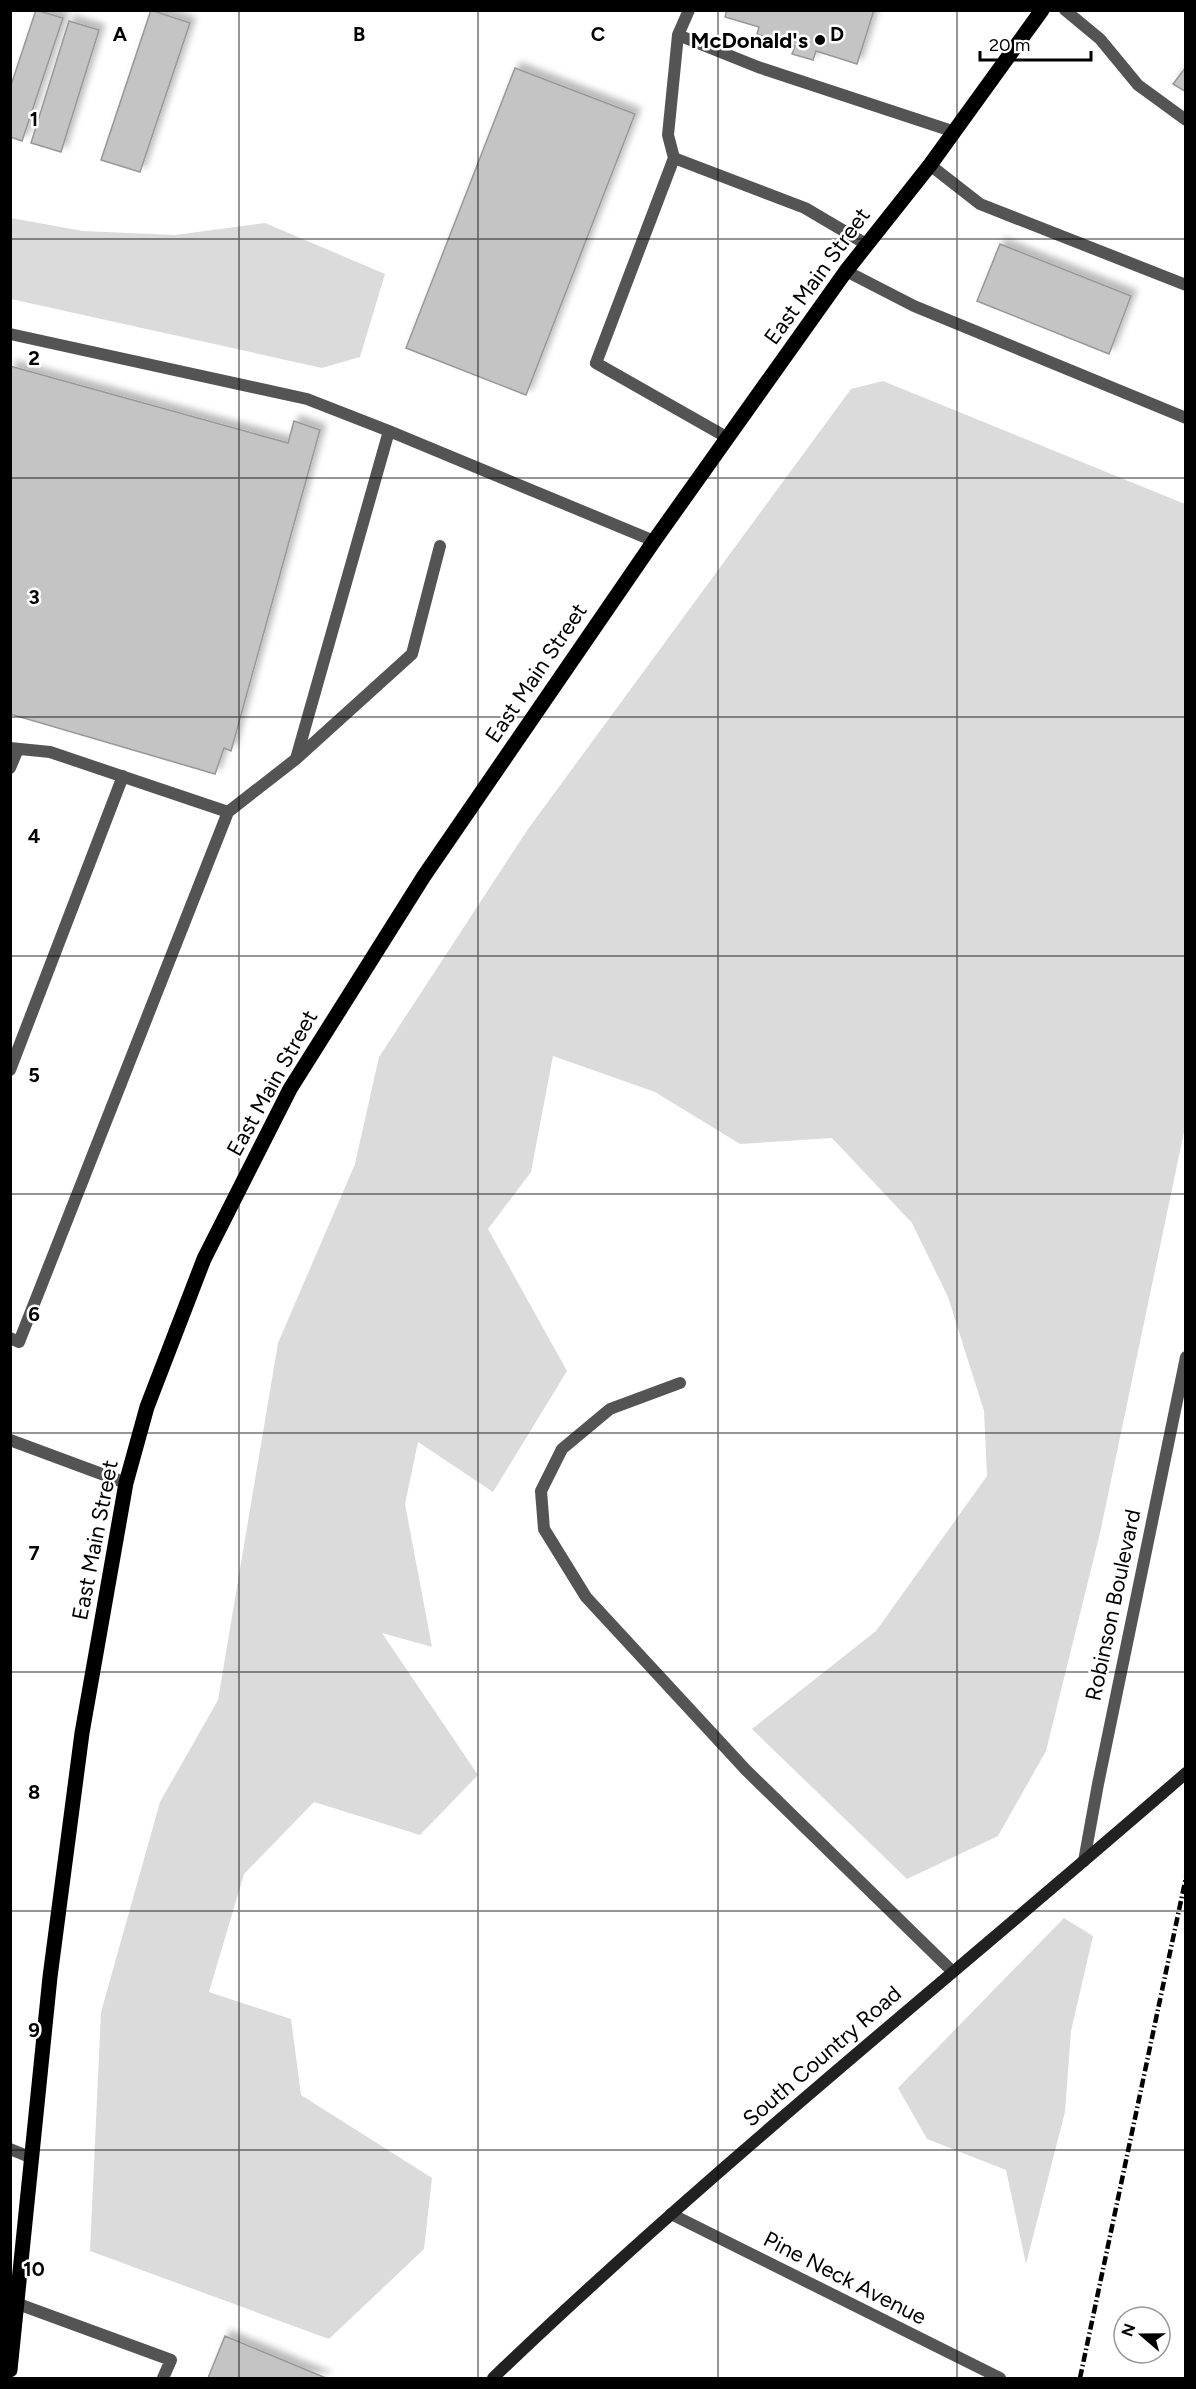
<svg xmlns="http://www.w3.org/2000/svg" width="1196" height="2389" font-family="Figtree,sans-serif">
<defs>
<filter id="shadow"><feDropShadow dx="5.5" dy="-5.5" stdDeviation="3" flood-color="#0004"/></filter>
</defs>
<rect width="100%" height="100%" fill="#fff"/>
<path fill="#dbdbdb" d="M11,218l72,13 92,4 90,-12 120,51 -25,83 -38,11 -311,-69z
M883,381l302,123v623l-85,406 -54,218 -48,85 -91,43 -155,-150 124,-98 111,-155 -3,-65 -36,-114 -36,-74 -80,-85 -92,6 -85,-52 -102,-36 -22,116 -43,57 79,142 -74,121 -75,-50 -13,62 27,143 -50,-14 96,142 -58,60 -106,-33 -70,72 -35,118 82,27 10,76 131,83 -8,71 -95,90 -239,-88 11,-239 59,-210 58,-102 60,-357 77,-179 24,-107 149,-228 323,-440z
M1064,1918l29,18 -22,95 -6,81 -39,152 -20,-94 -79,-31 -29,-51z"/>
<path fill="#c4c4c4" stroke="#989898" stroke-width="1.5" filter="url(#shadow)" d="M36,10l27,8 -41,123 -12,-4v-49z
M151,10l39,13 -50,149 -39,-12z
M727,10h147l-17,54 -41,-13 -3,9 -21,-6 3,-8 -38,-12 2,-7 -34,-10z
M69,21l30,9 -38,122 -30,-9z
M1186,67v25l-13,-8z
M515,68l120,46 -109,281 -120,-47z
M1000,244l131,52 -22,58 -132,-53z
M10,366l278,77 6,-22 26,9 -89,321 -7,-3 -9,26 -205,-60z
M225,2336l101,42h-118z"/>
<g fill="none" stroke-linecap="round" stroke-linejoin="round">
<path stroke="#545454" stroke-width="12" d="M689,10l-11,25 -10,100 6,23 -78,205 132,75
M1065,10l35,29 38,46 48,35
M678,35l80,32 197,65
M674,158l131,50 61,36
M930,165l50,39 206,81
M846,271l68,35 272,112
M10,334l297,65 82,32 265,110
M10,748l40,4 178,60 68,-53 93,-328
M297,758l115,-104 28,-108
M10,768l8,-19
M10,1070l113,-294
M10,1338l9,4 209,-530
M680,1383l-70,26 -48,40 -21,42 3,38 42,68 160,173 206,201
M10,1440l116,43
M10,2149l22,9
M10,2301l161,59 -8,18"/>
<path stroke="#545454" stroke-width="12" d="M1084,1861l14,-77 88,-427
M671,2214l329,164"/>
<path stroke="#212121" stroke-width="12" d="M493,2378c221,-212 461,-403 693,-605"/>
<path stroke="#000" stroke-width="15" d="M10,2370l40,-393 32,-244 44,-250 21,-76 57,-148 86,-170 134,-213 230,-335 192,-270 84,-106 112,-155"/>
<path stroke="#000" stroke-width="4.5" stroke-dasharray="9 3 1.5 3" stroke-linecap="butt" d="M1080,2378l106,-501"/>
</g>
<path fill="none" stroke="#000" stroke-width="1.5" stroke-opacity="0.55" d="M239,10v2368M478,10v2368M718,10v2368M957,10v2368M10,239h1176M10,478h1176M10,717h1176M10,956h1176M10,1194h1176M10,1433h1176M10,1672h1176M10,1911h1176M10,2150h1176"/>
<circle fill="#000" stroke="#fff" stroke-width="2" cx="820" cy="40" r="6"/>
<g text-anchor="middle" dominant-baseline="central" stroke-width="5" stroke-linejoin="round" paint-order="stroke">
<g font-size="22" font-weight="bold" fill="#000" stroke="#fff" text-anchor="end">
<text x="808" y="40">McDonald's</text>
</g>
<g font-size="22" fill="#000" stroke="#fff">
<text transform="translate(817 276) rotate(-54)">East Main Street</text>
<text transform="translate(536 673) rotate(-56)">East Main Street</text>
<text transform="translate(272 1083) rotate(-61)">East Main Street</text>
<text transform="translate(95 1540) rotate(-79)">East Main Street</text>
<text transform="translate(1113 1605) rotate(-78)">Robinson Boulevard</text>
<text transform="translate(822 2056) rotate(-41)">South Country Road</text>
<text transform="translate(845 2278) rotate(27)">Pine Neck Avenue</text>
</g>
</g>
<g font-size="20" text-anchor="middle" font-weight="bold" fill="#000" stroke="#fff" stroke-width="5" stroke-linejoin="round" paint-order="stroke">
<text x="120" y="41">A</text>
<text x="359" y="41">B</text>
<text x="598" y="41">C</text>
<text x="837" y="41">D</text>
<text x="34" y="126">1</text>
<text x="34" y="365">2</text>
<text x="34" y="604">3</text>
<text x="34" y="843">4</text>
<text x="34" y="1082">5</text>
<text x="34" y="1321">6</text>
<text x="34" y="1560">7</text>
<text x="34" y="1799">8</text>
<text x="34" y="2037">9</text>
<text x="34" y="2276">10</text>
</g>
<rect width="1196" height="2389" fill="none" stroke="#000000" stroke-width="24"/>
<g transform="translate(1142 2335) rotate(290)"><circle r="28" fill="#ffffff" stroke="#999999" stroke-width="1.5"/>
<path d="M0-4.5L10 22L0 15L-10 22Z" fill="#000000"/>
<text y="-9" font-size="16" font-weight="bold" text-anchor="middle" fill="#000000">N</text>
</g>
<path d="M980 51v9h111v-9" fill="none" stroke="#000000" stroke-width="3"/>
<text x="989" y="51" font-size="18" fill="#000000" stroke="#ffffff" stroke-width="4.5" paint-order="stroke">20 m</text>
</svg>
